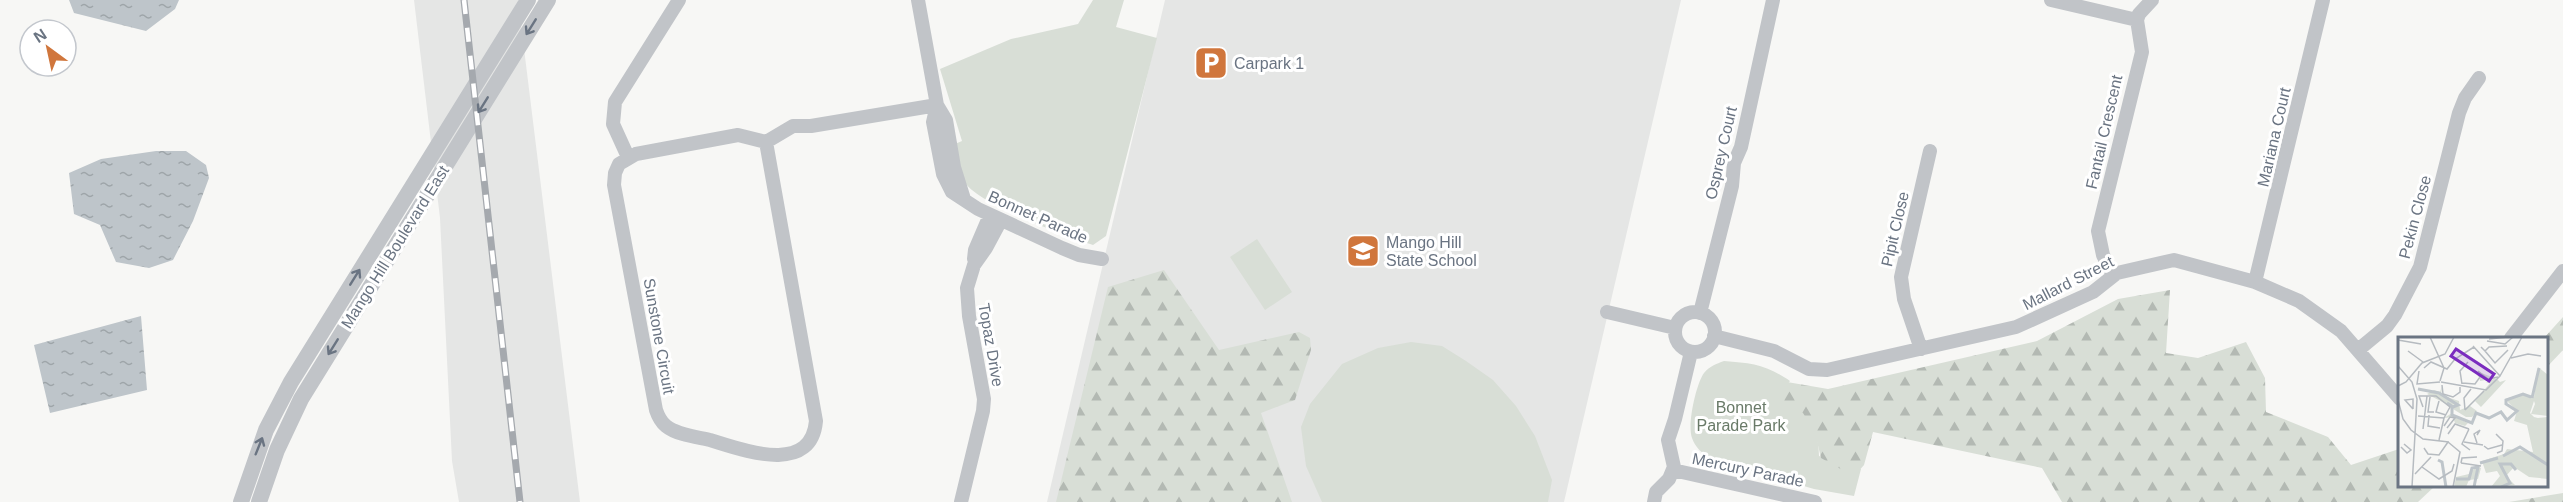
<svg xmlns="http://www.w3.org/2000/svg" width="2563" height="502" font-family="Arial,sans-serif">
<defs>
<pattern id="forest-firs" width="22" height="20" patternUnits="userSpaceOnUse" patternTransform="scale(1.5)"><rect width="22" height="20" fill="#d8ded6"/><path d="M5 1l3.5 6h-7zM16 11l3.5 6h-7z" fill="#b3b9b3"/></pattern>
<pattern id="water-ripples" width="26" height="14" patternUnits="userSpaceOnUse" patternTransform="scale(1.5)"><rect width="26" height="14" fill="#bec5ca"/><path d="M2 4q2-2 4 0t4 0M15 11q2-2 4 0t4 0" fill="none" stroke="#9ea5a9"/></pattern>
</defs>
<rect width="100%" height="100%" fill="#f7f7f5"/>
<path fill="#e5e6e5" d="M414,0h104l62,502h-121l-7,-41 -12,-243z
M1165,0h516l-117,502h-517z"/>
<path fill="#d8ded6" d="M1093,0h31l-8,27 41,11 -51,198 -13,9c-25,-8 -118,-42 -129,-64 -5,-11 -6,-26 -9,-37l7,-3 -22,-72 71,-30 67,-15z
M1257,239l35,53 -27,18 -35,-53z
M1411,342l31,4 24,15 27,19 23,26 19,30 17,44 -4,22h-226l-16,-36 -5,-39 9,-23 32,-40 36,-16z
M1724,361c28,2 43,4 66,20l-4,5c19,24 33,38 33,70l42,13 -7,27 -40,-7 -104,-30c-8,-6 -15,-12 -18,-21 -5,-13 4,-54 12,-65 6,-7 12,-9 20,-12z"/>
<path fill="url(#forest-firs)" d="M1164,270l55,80 80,-18 11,6 1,12 -16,50 -34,13 31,89h-236l52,-215z
M2170,290l-4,63 32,5 48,-16 19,36 1,34 62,25 23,28 48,-16 1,37h35l-17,16h-356l-20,-34 -169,-36 -9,33 -7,8 -11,-1 -25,-14 -6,-25 -12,-20 -24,-15 1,-6 7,-10 41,7 209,-48 81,-42z
M2563,317v33l-16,17 -1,-29h-2z
M2563,493v9h-54z"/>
<path fill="url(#water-ripples)" d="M69,0h110l-4,9 -29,22 -72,-18z
M156,151h30l20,14 3,13 -16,43 -20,39 -24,8 -33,-6 -16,-37 -26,-11 -5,-41 32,-14z
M141,316l6,74 -97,23 -16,-68z"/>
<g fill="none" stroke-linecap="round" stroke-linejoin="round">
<path stroke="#c1c4c8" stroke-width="14" d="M918,0l19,105 -4,17 10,52 9,18 26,17 84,39 17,7 23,4
M2051,0l86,20
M937,105l9,15 8,47 10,32
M766,142l50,279c-5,55 -73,29 -106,19 -13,-3 -33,-5 -44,-14 -5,-4 -8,-10 -10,-16l-42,-225 1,-12 4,-9 17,-10 102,-19 28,7 27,-16h18l126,-21
M628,157l-15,-33 2,-22 64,-102
M974,259l1,-9 15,-35
M2113,275l-10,-20 -5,-24 44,-179 -5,-32 2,-6 13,-14
M2255,282l68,-282
M1607,312l68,16
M1675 332a20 20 0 1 1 40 0a20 20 0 1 1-40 0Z
M1700,313l32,-127 2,-23 7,-16 32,-147
M1714,336l60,15 35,18 18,1 189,-43 77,-35 24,-19 57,-13 81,22 44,19 42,30 59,68
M2511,338l52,-67
M1921,349l-17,-50 -3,-22 29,-126
M2358,350l29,-24 8,-11 25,-48 39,-154 6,-15 14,-20
M1673,470l142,32
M961,502l22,-91 1,-12 -15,-83 -2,-28 7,-23 12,-17 15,-28
M1654,502l2,-10 13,-13 5,-12 -6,-27 7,-21 16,-67"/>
<path stroke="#c1c4c8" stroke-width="16" d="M241,502l25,-72 25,-48 237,-382
M259,502l18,-52 24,-51 247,-399"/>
<defs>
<path id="rail" d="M464,0l56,502"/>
</defs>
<use href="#rail" stroke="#a5a9ae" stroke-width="7"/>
<use href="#rail" stroke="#fff" stroke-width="4.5" stroke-dasharray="14" stroke-linecap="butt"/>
</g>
<defs><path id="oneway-shaft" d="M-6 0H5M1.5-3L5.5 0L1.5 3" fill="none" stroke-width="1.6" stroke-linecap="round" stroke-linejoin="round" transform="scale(1.5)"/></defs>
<g stroke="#6a7482">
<use href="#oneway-shaft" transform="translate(531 27) rotate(122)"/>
<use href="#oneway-shaft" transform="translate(483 105) rotate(122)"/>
<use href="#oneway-shaft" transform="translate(355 277) rotate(-58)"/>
<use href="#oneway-shaft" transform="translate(333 347) rotate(122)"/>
<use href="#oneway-shaft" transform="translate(259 446) rotate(-68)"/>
</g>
<defs>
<symbol id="parking-square" viewBox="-11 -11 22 22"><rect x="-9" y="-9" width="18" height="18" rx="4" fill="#d0763c" stroke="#fff"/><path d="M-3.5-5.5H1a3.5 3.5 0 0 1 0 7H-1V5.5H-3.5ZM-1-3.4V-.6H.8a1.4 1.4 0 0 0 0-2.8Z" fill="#fff"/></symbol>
<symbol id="school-square" viewBox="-11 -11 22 22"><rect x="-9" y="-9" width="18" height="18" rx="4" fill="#d0763c" stroke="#fff"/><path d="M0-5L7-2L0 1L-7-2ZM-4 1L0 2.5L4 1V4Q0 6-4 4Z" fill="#fff"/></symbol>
</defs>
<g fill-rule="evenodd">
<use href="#parking-square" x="1192" y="44" width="38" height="38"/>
<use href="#school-square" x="1344" y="232" width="38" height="38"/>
</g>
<g text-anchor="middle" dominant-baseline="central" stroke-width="6" stroke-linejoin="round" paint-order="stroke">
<g font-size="16" fill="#6a7482" stroke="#fff" text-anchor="start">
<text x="1234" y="63">Carpark 1</text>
<text x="1386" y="242">Mango Hill<tspan x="1386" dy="18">State School</tspan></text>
</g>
<g font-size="16" fill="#6a7482" stroke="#fff">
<text transform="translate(2104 132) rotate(-77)">Fantail Crescent</text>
<text transform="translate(2274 137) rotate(-77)">Mariana Court</text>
<text transform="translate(1721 153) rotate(-77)">Osprey Court</text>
<text transform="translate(1038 217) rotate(24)">Bonnet Parade</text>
<text transform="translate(2415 217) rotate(-75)">Pekin Close</text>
<text transform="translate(1895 229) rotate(-77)">Pipit Close</text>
<text transform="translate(395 247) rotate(-58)">Mango Hill Boulevard East</text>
<text transform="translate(2068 283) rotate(-27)">Mallard Street</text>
<text transform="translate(659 336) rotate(80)">Sunstone Circuit</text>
<text transform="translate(991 345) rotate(80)">Topaz Drive</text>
<text transform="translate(1748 470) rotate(12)">Mercury Parade</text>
</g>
<g font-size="16" fill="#697a68" stroke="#fff">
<text x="1741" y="407">Bonnet<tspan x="1741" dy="18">Parade Park</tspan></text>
</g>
</g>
<g transform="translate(2398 337)">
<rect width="150" height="150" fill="#f7f7f5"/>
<path d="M81,35l18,7 3,3 6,-2 -25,27 -6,-6 15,-18h-4l7,-4 -13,2zM44,49l-1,9 18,6 1,9 10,-4 7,5 -5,6h-6l-13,-8 2,-4 -7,-1 4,2v5l-1,4 17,8 -3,3 -10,-3 -2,-6 -9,1 8,-5 -2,-7 -23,-12 7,-4 6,2z" fill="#d8ded6"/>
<path d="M140,30l10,8v41l-17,-2 4,-10 -1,-3 -4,12 4,4 4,1 10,-1v62l-19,-2 -15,-10 -8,9 9,9 -24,2 9,-11 -3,-5 -11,2 -4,-12 22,-7 3,-5 26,3 -6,-27 -13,-4 3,-10 -12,-12 16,-5 13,3zM79,129l4,2 -3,11 -9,1 -3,7h-12l2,-10 13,-3z" fill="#d8ded6"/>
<path fill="none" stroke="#bec5ca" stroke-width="3" d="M20,52l21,4 19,12 -5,2M134,61l7,-30M49,66l5,3v9l20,8 4,-10 13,5 12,-6 6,8 10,-9 -11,-7v-4l17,-6 8,3M105,119l17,-9 28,18M40,123l4,2 4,25M82,126l18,-5M58,142h13l3,-11 6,-1 -4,20M103,150l9,-4 -10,-19h11l5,6"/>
<path fill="none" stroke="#b6bbc0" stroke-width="1.5" d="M32,0l14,31 -4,13M91,2l19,-2M0,3l23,4M89,4l18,3 8,-7M83,10l4,4 4,-4 18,-1M10,14l15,11M87,14l10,12 13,-13M113,21l17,-4 13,2M0,29l14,16 5,17 -5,88M26,31l7,-6 16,7 8,-10 19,-12M21,34l-2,13 23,-2M80,34l10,8 10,-2M102,39l22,-39M43,45l45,8 14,-14 -27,-30M64,46l13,1 5,-7 -4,-5M64,47l-2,-13 8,-9M44,48l1,9 10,3 7,-5v-5M0,49l8,-4 16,-19 23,-9 9,-17M32,60l-2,15h6M0,63l5,19 8,11 12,9 26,3M41,64l-3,11 10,3M25,70l-4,-11h17l14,11 -6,11M15,72v-10l-8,1 8,9M67,73l19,-19M67,73l-1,-12 7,-9M31,78l-1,11 12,2M20,79l26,2M46,89l6,-9 5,1 -8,10M25,92l4,-33M71,92l-7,15 8,6M50,97l7,-10 14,5M98,97l7,7 -1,10 -5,2M41,103l5,-22M50,105l12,10 -7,35M66,105l19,3M79,106l-3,-9 6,-4 -3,5M86,109l4,3 14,-4M3,110l6,6 4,-3 -7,-6M26,111l4,6 11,1 9,-13M63,126l20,3M63,126l1,-5 15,-1M24,130l17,12 13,-8 2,-7M17,137l16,-17"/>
<path fill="#7b2cbf" fill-opacity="0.15" stroke="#7b2cbf" stroke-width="3" d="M58,12l38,25 -5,7 -38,-25z"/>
<rect width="150" height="150" fill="none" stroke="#6a7482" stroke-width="3"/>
</g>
<g transform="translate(48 48) rotate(327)"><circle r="28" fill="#ffffff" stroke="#c3c7cd" stroke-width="1.5"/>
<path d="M0-4.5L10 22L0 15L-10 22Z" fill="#d0763c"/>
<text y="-9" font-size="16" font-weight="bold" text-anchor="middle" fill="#6a7482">N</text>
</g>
</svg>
